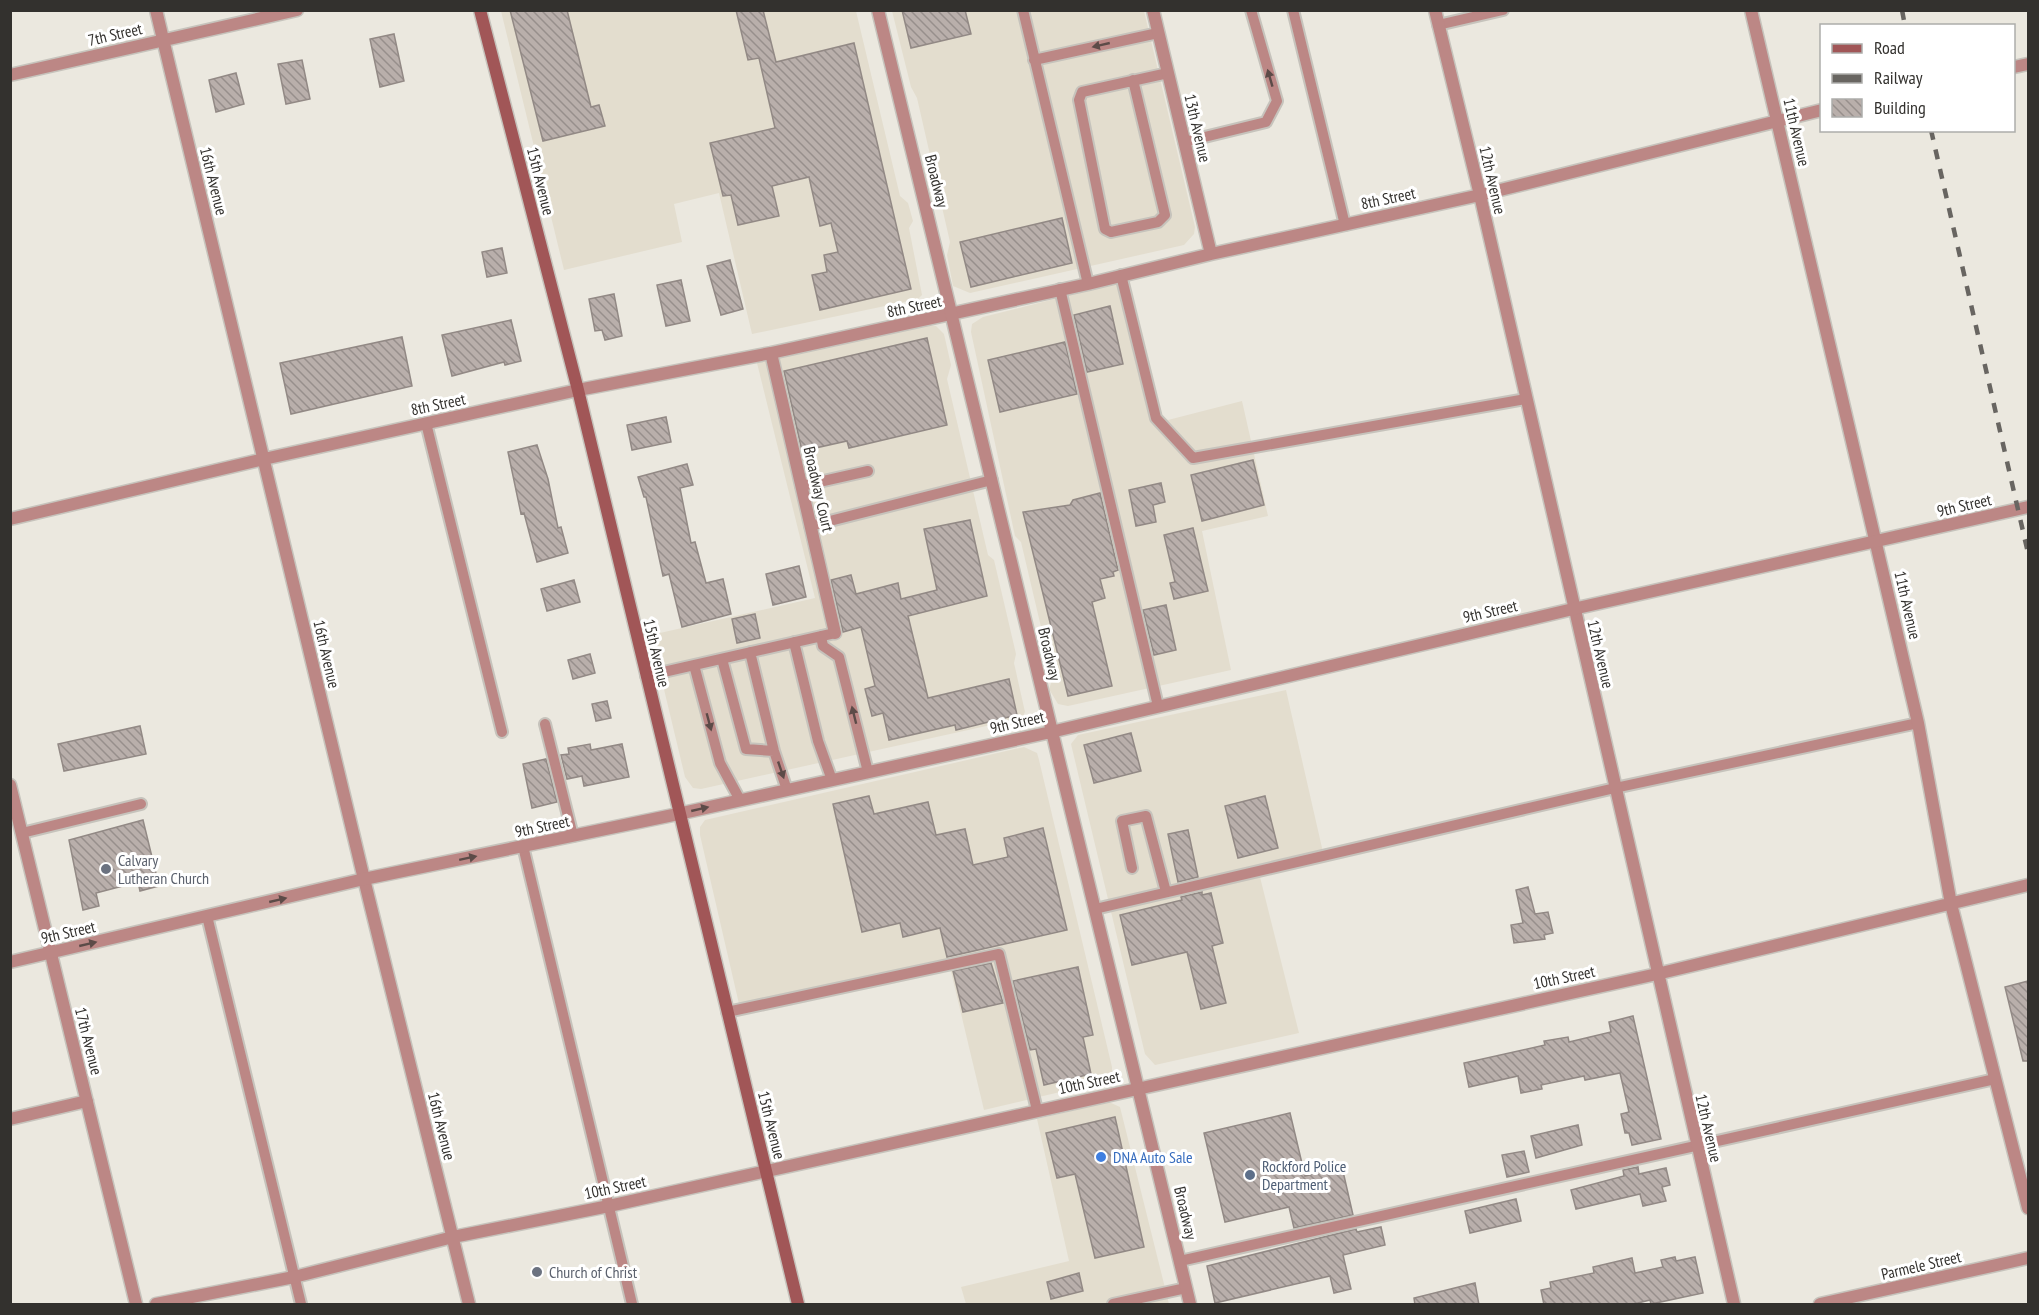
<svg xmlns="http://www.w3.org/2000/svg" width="2039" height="1315" font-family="'PT Sans Narrow',sans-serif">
<defs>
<pattern id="building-back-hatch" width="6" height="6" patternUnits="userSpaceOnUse" patternTransform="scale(1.5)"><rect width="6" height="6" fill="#b9afab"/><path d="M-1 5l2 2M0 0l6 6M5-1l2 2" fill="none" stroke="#978f8c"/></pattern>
</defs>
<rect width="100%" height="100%" fill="#ebe8df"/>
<path fill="#e3ddce" d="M501,11h355l44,185 8,7 5,18 -4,7 13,67 -4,4 -166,35 -33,-141 -45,11 8,38 -118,28z
M892,11h252l51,216 -1,7 -10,11 -214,48 -17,-7 -6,-31 3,-13 -33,-144 -6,-11z
M1129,280l30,133 9,7 74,-19 26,115 -66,15 29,139 -163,36 -10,-2 -9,-15 4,-11 -32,-136 -6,-6 -44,-204 1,-8 11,-7z
M926,325l10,1 8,8 7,31 -4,14 41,176 6,5 22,94 -2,9 11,49 -3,6 -321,71 -8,-1 -8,-11 -34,-142 164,-37 -58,-235z
M1286,690l39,171 -65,16 39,156 -144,32 -10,-11 -74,-310 7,-9z
M1024,747l13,6 2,7 73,307v9l-6,5 -122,29 -36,-151 -209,45 -39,-169v-8l5,-7z
M1109,1102l11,5 2,8 47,189h-203l-5,-17 108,-26 -32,-142z"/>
<path fill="url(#building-back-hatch)" stroke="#928985" stroke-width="1.5" d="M510,10h57l24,97 8,-2 6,21 -62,15z
M736,10h27l13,52 78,-19 57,246 -91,21 -8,-35 15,-3 -3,-17 14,-3 -7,-29 -11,3 -11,-49 -37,9 7,30 -41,9 -7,-30 -8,1 -13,-53 65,-15 -16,-70 -11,2z
M902,10h63l6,24 -60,14z
M394,34l10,47 -24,6 -10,-48z
M302,60l8,39 -24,5 -8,-40z
M236,73l8,31 -28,8 -7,-32z
M1062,218l10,45 -101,24 -11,-45z
M502,248l5,25 -20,4 -5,-25z
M730,260l13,49 -22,6 -14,-49z
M681,280l9,41 -24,5 -9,-41z
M614,294l8,42 -17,4 -3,-10 -7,1 -6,-32z
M1110,306l13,58 -36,8 -13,-57z
M511,320l10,41 -16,4 -1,-3 -52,14 -10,-41z
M402,337l10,49 -121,28 -11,-51z
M927,338l20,87 -98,23 -2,-7 -45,10 -18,-80z
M1065,342l12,52 -77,18 -12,-52z
M666,417l5,25 -39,8 -5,-25z
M537,445l11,34 10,49 3,-1 7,26 -31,9 -13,-49 -3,1 -13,-62z
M1253,460l11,45 -62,16 -11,-46z
M687,464l6,21 -13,3 11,55 4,-1 11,41 17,-4 8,35 -49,13 -13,-53 -6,2 -17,-79h-2l-6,-20z
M1161,483l4,19 -12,3 3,17 -20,4 -7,-36z
M1100,493l18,77 -5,2 1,4 -14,3 5,19 -13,4 20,84 -44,10 -45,-184 47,-7 3,-5z
M970,520l17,76 -79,20 20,82 81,-19 8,36 -61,15 -1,-5 -66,15 -6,-27 -11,3 -7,-27 10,-3 -14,-59 -18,5 -12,-52 20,-5 5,19 42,-11 3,16 36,-9 -13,-61z
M1193,528l15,63 -34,8 -4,-16 5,-1 -11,-47z
M799,566l7,31 -33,8 -7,-31z
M574,580l6,22 -33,9 -6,-22z
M1166,605l10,45 -22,5 -11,-45z
M755,614l5,24 -23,5 -5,-24z
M590,654l5,19 -22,6 -5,-19z
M607,701l4,17 -15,3 -4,-17z
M140,726l6,28 -82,17 -6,-27z
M1131,733l10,38 -47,12 -10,-38z
M590,744l1,6 31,-6 7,33 -45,9 -2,-10 -15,3 -6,-24 8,-1 -1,-6z
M546,759l11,43 -25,6 -9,-44z
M869,796l5,18 54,-12 8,33 29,-6 8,36 35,-8 -4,-19 39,-10 24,102 -120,27 -7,-29 -37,9 -3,-14 -38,9 -29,-128z
M1265,796l13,52 -40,10 -13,-52z
M143,820l16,66 -19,5 -2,-9 -42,11 3,13 -16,4 -14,-70z
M1188,830l10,47 -20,5 -10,-48z
M1528,887l7,27 13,-2 5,21 -9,2 1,4 -31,4 -3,-18 12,-2 -7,-33z
M1202,892v3l9,-2 12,50 -11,3 14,57 -25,6 -14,-57 -55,13 -12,-50 62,-15 -1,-3z
M991,963l12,40 -40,9 -10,-41z
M1078,967l15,68 -10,2 8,37 -47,11 -8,-36 -6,1 -17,-69z
M2028,981v80h-5l-18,-74z
M1633,1016l28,123 -29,6 -3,-12h-4l-4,-19 8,-2 -9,-39 -35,7 -1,-4 -43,9 1,4 -21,4 -3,-17 -49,11 -5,-24 81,-18 -1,-4 24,-4 1,5 42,-10 -2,-10z
M1290,1113l15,63 37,-9 11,48 -59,13 -5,-21 -64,15 -21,-89z
M1115,1117l29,130 -49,11 -20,-84 -18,4 -11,-45z
M1578,1125l4,20 -46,13 -5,-22z
M1524,1151l5,21 -22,5 -5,-22z
M1638,1167l1,7 27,-6 4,17 -8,2 4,14 -23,5 -3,-12 -64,15 -5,-19 53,-14 -1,-6z
M1516,1199l5,22 -51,12 -5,-22z
M1381,1227l4,18 -42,10 8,34 -17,4 -4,-17 -115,27 -8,-37 149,-37 1,3z
M1675,1257l1,4 19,-4 8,36 -52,11 -1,-4 -20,5h-86l-3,-15 10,-2 -1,-6 44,-9 -1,-6 39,-9 3,15 28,-6 -2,-7z
M1079,1273l4,18 -32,8 -4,-17z
M1475,1283l4,22h-64l-1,-7z"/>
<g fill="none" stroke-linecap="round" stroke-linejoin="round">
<defs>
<path id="service" d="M1023,10l65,274
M1293,10l52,215
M1438,25l65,-15
M1034,60l124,-27
M1133,80l32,135 -7,7 -47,10 -6,-3 -26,-129 3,-8 86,-19
M1184,142l82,-20 11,-21 -26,-91
M1121,275l35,143 37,40 333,-59
M1060,289l98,417
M426,423l76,309
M801,486l67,-15
M810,526l182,-46
M821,636l2,10 16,11 29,115
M794,642l24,99 14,39
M750,652l24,99 13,39
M722,659l24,90 28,2
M694,665l26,98 20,37
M646,676l189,-43
M545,724l28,112
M22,833l119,-29
M523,846l109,458
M1132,868l-10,-47 24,-5 20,76
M1095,909l520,-121 303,-65
M207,916l94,388
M727,1012l272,-58 38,156
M1180,1261l815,-182
M1113,1304l73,-16"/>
<path id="minor" d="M156,10l208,869 105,425
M1153,10l58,244
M1435,10l45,185 254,1109
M1751,10l167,713 33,181 77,304
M2014,67l14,-3
M10,75l287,-65
M771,353l64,280
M10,519l254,-60 314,-69 193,-37 317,-69 123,-30 269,-59 342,-85
M10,785l126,519
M10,1119l77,-18
M156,1304l138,-27 159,-40 156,-31 1048,-232 371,-89
M1820,1304l208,-46"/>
<path id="tertiary" d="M878,10l312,1294
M10,962l354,-83 314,-65 373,-82 522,-123 455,-102"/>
<path id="secondary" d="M480,10l98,380 220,914"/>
</defs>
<use href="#service" stroke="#c6c3bc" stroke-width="14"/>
<use href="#minor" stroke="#c6c3bc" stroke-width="15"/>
<use href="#tertiary" stroke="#c6c3bc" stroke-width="15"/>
<use href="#secondary" stroke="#c6c3bc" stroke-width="15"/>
<use href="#service" stroke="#bc8785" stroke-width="10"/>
<use href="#minor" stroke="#bc8785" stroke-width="12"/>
<use href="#tertiary" stroke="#bc8785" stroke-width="12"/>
<use href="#secondary" stroke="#a15657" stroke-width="12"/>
<path stroke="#686561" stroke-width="4.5" stroke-dasharray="10 10" stroke-linecap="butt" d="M1902,10l3,16
M1931,130l97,423"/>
</g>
<defs><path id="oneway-solid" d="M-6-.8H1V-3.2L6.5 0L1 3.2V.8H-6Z" transform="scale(1.5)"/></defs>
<g fill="#5c4b48">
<use href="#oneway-solid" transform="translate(1101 45) rotate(167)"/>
<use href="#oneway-solid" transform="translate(1270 78) rotate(-106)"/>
<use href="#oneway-solid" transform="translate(854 715) rotate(-104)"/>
<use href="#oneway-solid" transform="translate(709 722) rotate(75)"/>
<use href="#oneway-solid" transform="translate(781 770) rotate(71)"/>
<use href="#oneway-solid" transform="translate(700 809) rotate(-13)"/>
<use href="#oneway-solid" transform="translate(468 858) rotate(-12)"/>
<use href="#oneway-solid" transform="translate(278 900) rotate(-13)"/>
<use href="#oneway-solid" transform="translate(88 944) rotate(-13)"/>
</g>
<g fill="#6b7280" stroke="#fff" stroke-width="2">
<circle cx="106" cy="869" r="6"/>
<circle cx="537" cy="1272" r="6"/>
</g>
<circle fill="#3f7fe0" stroke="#fff" stroke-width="2" cx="1101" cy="1157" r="6"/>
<circle fill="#5c6f8a" stroke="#fff" stroke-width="2" cx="1250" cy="1175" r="6"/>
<g text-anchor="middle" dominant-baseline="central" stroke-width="6" stroke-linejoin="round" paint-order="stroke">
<g font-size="16" fill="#33312e" stroke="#fff">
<text transform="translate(115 34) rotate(-13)">7th Street</text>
<text transform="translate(1198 128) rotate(77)">13th Avenue</text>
<text transform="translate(1797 132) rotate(77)">11th Avenue</text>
<text transform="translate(1493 180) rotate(77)">12th Avenue</text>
<text transform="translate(214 181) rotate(76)">16th Avenue</text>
<text transform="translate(541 181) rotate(76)">15th Avenue</text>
<text transform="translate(937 181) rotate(76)">Broadway</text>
<text transform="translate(1388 198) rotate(-12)">8th Street</text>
<text transform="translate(914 306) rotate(-12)">8th Street</text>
<text transform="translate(438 404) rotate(-12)">8th Street</text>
<text transform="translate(819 489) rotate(77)">Broadway Court</text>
<text transform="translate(1964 505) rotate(-13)">9th Street</text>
<text transform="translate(1908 605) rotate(77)">11th Avenue</text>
<text transform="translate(1490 611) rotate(-13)">9th Street</text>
<text transform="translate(657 653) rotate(77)">15th Avenue</text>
<text transform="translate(327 654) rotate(77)">16th Avenue</text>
<text transform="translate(1050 654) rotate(77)">Broadway</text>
<text transform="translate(1601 654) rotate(77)">12th Avenue</text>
<text transform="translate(1017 722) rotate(-13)">9th Street</text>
<text transform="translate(542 826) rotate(-12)">9th Street</text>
<text transform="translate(68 932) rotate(-13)">9th Street</text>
<text transform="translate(1564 977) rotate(-12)">10th Street</text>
<text transform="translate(89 1041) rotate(76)">17th Avenue</text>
<text transform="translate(1089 1082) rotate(-12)">10th Street</text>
<text transform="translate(772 1125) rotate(76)">15th Avenue</text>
<text transform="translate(442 1126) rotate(76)">16th Avenue</text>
<text transform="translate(1709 1128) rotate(77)">12th Avenue</text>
<text transform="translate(615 1187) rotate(-12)">10th Street</text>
<text transform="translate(1186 1213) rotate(77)">Broadway</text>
<text transform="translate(1921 1265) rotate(-13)">Parmele Street</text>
</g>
<g font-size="16" fill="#5b616d" stroke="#fff" text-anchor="start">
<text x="118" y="860">Calvary<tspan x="118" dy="18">Lutheran Church</tspan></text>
<text x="549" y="1272">Church of Christ</text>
</g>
<g font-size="16" fill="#366cbe" stroke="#fff" text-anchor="start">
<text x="1113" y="1157">DNA Auto Sale</text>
</g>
<g font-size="16" fill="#4e5e75" stroke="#fff" text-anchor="start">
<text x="1262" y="1166">Rockford Police<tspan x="1262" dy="18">Department</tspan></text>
</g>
</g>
<rect width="2039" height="1315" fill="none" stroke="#33312e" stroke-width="24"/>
<rect x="1820" y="24" width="195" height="108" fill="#ffffff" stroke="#adadab" stroke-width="1.5"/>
<rect x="1832" y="44" width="30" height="9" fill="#a15657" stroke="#adadab" stroke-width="1.5"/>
<text x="1874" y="54" font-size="18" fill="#33312e">Road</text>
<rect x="1832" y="74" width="30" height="9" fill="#686561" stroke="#adadab" stroke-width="1.5"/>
<text x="1874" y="84" font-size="18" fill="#33312e">Railway</text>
<rect x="1832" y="99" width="30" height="18" fill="url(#building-back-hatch)" stroke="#adadab" stroke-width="1.5"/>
<text x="1874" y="114" font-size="18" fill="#33312e">Building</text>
</svg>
